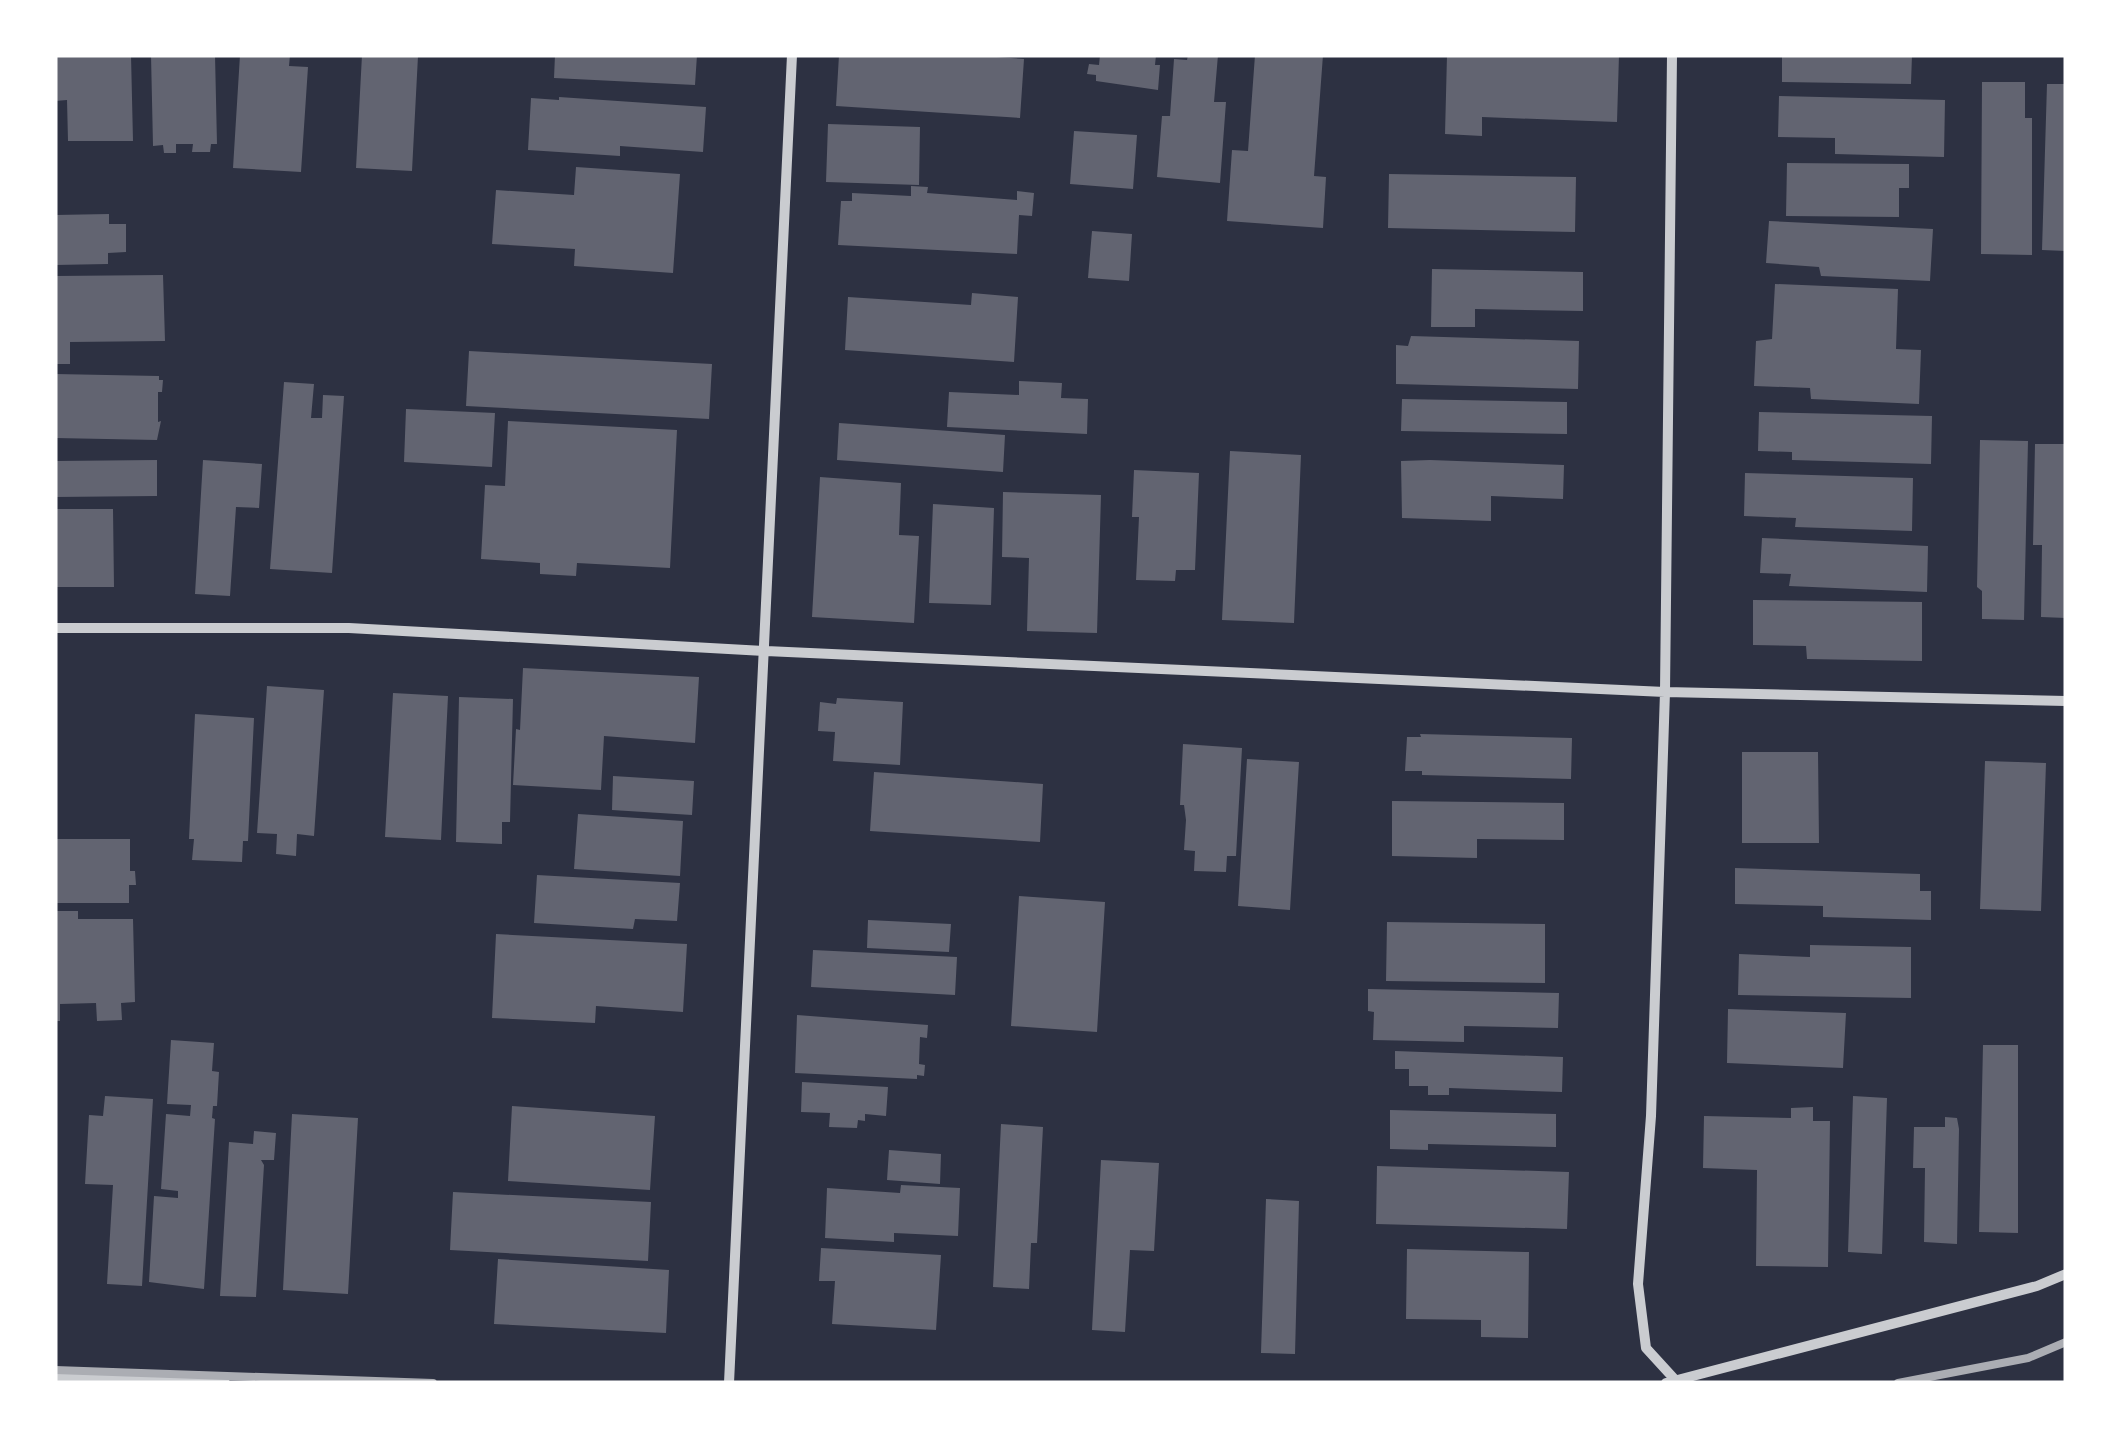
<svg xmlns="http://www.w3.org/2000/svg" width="2121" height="1438" font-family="Signika,sans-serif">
<rect width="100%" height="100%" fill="#2d3142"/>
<path fill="#626471" d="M55,55h76l2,86h-65l-1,-41 -12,1z
M151,55h64l2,89h-6l-1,8h-18l1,-8h-17v9h-12l-1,-8 -10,1z
M240,55h50l-1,11 19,1 -7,105 -68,-4z
M362,55l56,1 -6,115 -56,-3z
M555,55h142l-2,30 -141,-7z
M839,55h130l55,4 -4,59 -184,-12z
M1100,55h56l-1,10h5l-2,25 -62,-9v-6l-9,-1 2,-10 10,1z
M1188,55h30l-4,47h12l-6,81 -63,-6 5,-61h8l4,-57 13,1z
M1255,55h68l-9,121 12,1 -3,51 -96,-7 5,-71 16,1z
M1447,55h172l-2,67 -135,-5v19l-37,-2z
M1782,55h130l-1,29 -129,-2z
M1982,82h43v36h7v137l-51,-1z
M2047,84h19v167l-24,-1z
M1779,96l166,4 -1,57 -109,-3v-16l-57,-1z
M559,97l147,10 -3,45 -83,-6v10l-92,-6 3,-52 28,2z
M828,124l92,3 -1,58 -93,-3z
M1074,131l63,4 -4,54 -63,-5z
M1787,163l122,1v24h-10v29l-113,-1z
M576,167l104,7 -7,99 -99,-7 1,-17 -83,-5 4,-54 78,5z
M1389,174l187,3 -1,55 -187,-4z
M911,186l17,1 -1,6 90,7v-9l17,2 -2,23 -13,-1 -2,39 -179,-9 3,-44h11v-8l59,3z
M109,214v10h17v28l-18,1v11l-53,1v-50z
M1769,221l164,8 -3,52 -109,-5 -2,-9 -53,-4z
M1092,231l40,3 -3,47 -41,-3z
M1432,269l151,3v39l-108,-2v18h-44z
M163,275l2,66 -95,1v22h-15v-88z
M1775,284l123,5 -2,60 25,1 -2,54 -108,-5 -1,-11 -56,-2 2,-45 16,-2z
M972,293l46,4 -4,65 -169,-12 3,-53 123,8z
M1411,336l168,5 -1,48 -182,-5v-39l12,1z
M469,351l243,13 -3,55 -243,-13z
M55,374l104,2v4h4l-1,12h-4v30l3,-1 -4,19 -102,-2z
M1019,381l43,2 -1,15 27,1 -1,35 -140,-7 2,-35 70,3z
M284,382l30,2 -3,34h11l1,-23 21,1 -12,177 -62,-4z
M1402,399l165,3v32l-166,-3z
M406,409l89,4 -3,54 -88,-5z
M1759,412l173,4 -1,48 -139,-4v-8l-34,-1z
M508,421l169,9 -7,138 -93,-5 -1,13 -36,-2v-11l-59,-4 4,-74 20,1z
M839,423l166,12 -2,37 -166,-12z
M1980,440l48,1 -4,179 -42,-1v-28l-5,-4z
M2035,444h31v174l-25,-1 1,-72h-9z
M1230,451l71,4 -7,168 -72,-3z
M157,460v36l-102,1v-36z
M203,460l59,4 -3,44 -23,-1 -6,89 -35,-2z
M1430,460l134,5 -1,34 -72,-3v25l-89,-3 -1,-57z
M1134,470l65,3 -4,97h-19l-1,11 -39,-1 3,-63h-7z
M1745,473l168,5 -1,53 -117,-4 1,-9 -52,-2z
M820,477l81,6 -2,52 20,1 -5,87 -102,-6z
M1003,492l98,3 -4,138 -70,-2 2,-73 -27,-1z
M933,504l61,4 -3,97 -62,-2z
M55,509h58l1,78h-59z
M1762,538l166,8 -1,46 -138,-6 2,-12 -31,-1z
M1753,600l169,2v59l-115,-2 -1,-13 -53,-1z
M523,668l176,9 -4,66 -91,-7 -3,54 -88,-5 3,-56 4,1z
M267,686l57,4 -10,146 -17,-2 -1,22 -20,-2 1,-20 -20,-1z
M393,693l55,3 -7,144 -56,-3z
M459,697l54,2 -3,123h-8v22l-46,-2z
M837,698l66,4 -3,63 -67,-4 2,-29 -17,-1 2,-29 16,2z
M195,714l59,4 -6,123h-5l-1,21 -50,-2 2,-21h-5z
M1420,734l152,4 -1,41 -149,-4v-4h-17l2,-34h14z
M1183,744l59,4 -6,108h-9l-1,16 -32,-1 1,-20 -11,-1 2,-30 -2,-15h-4z
M1742,752h76l1,91h-77z
M1247,759l52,3 -9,148 -52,-4z
M1985,761l61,2 -5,148 -61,-2z
M874,772l169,12 -3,58 -170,-11z
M613,776l81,5 -2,34 -80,-5z
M1392,801l172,2v37l-87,-1v19l-85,-2z
M578,814l105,7 -3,55 -106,-7z
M55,839h75v32h5l1,14h-7v18h-74z
M1735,868l185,6v17h11v29l-108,-3v-11l-88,-2z
M537,875l143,8 -3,38 -42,-2 -2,10 -99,-6z
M1019,896l86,6 -8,130 -86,-6z
M55,911h23v8h55l2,83 -14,1 1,17 -25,1 -1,-18 -36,1v17h-5z
M868,920l83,4 -2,28 -82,-4z
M1387,922l158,2v59l-159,-2z
M496,934l191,10 -4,68 -87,-6 -1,17 -103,-5z
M1810,945l101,2v51l-173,-3 1,-41 71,3z
M813,950l144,7 -2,38 -144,-8z
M1368,989l191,4 -1,35 -94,-2v16l-91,-2 1,-28 -6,-1z
M1728,1009l118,4 -3,55 -116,-5z
M797,1015l131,10 -1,13 -7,-1 -1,27 6,1 -1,11 -7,-1v4l-122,-6z
M171,1040l43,3 -2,28 7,1 -2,34h-4l-1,12 3,1 -11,170 -55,-7 5,-86 24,2v-7l-17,-2 5,-75 24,2 1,-11 -24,-1z
M1983,1045h35v188l-39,-1z
M1395,1051l168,6 -1,35 -113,-4v7h-21v-9h-19v-17h-14z
M802,1082l86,5 -2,29 -21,-2v7l-7,-1 -1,8 -28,-1 1,-14 -29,-1z
M105,1096l48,3 -11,187 -35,-2 6,-99 -28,-1 4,-69 14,1z
M1853,1096l34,2 -5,156 -34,-2z
M512,1106l143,10 -5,74 -142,-9z
M1813,1107v14h17l-2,146 -72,-1 1,-96 -54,-2 1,-52 87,2v-10z
M1390,1110l166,4v33l-128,-3v6l-38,-1z
M292,1114l66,4 -10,176 -65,-4z
M1945,1117l12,1 2,11 -2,115 -33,-2 1,-74h-12l1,-41h31z
M1001,1124l42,3 -6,116h-6l-2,46 -36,-2z
M254,1131l22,2 -2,27h-13l3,5 -8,132 -36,-1 9,-154 24,2z
M889,1150l52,4 -1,30 -53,-4z
M1101,1160l58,3 -5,88 -24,-1 -5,82 -33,-2z
M1377,1166l192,6 -2,57 -191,-5z
M901,1185l59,3 -2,48 -64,-3v9l-69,-4 2,-50 73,5z
M453,1192l198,10 -3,59 -198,-11z
M1266,1199l33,2 -4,153 -34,-1z
M821,1248l120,7 -5,75 -104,-6 3,-43h-16z
M1407,1249l122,3 -1,86 -47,-1v-17l-75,-1z
M498,1259l171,11 -3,63 -172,-9z"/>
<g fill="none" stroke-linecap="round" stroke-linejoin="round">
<path stroke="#caccd0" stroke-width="10" d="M1672,55l-7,637 -14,424 -13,168 8,64 32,35
M55,628h294l417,23 899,41 401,9
M55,1377l170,6
M729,1383l63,-1328
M1666,1383l371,-97 29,-12"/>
<path stroke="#abadb3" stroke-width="8" d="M55,1370l378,13
M1898,1383l130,-25 38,-16"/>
</g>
<rect width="2121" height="1438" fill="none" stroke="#ffffff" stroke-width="115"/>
</svg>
